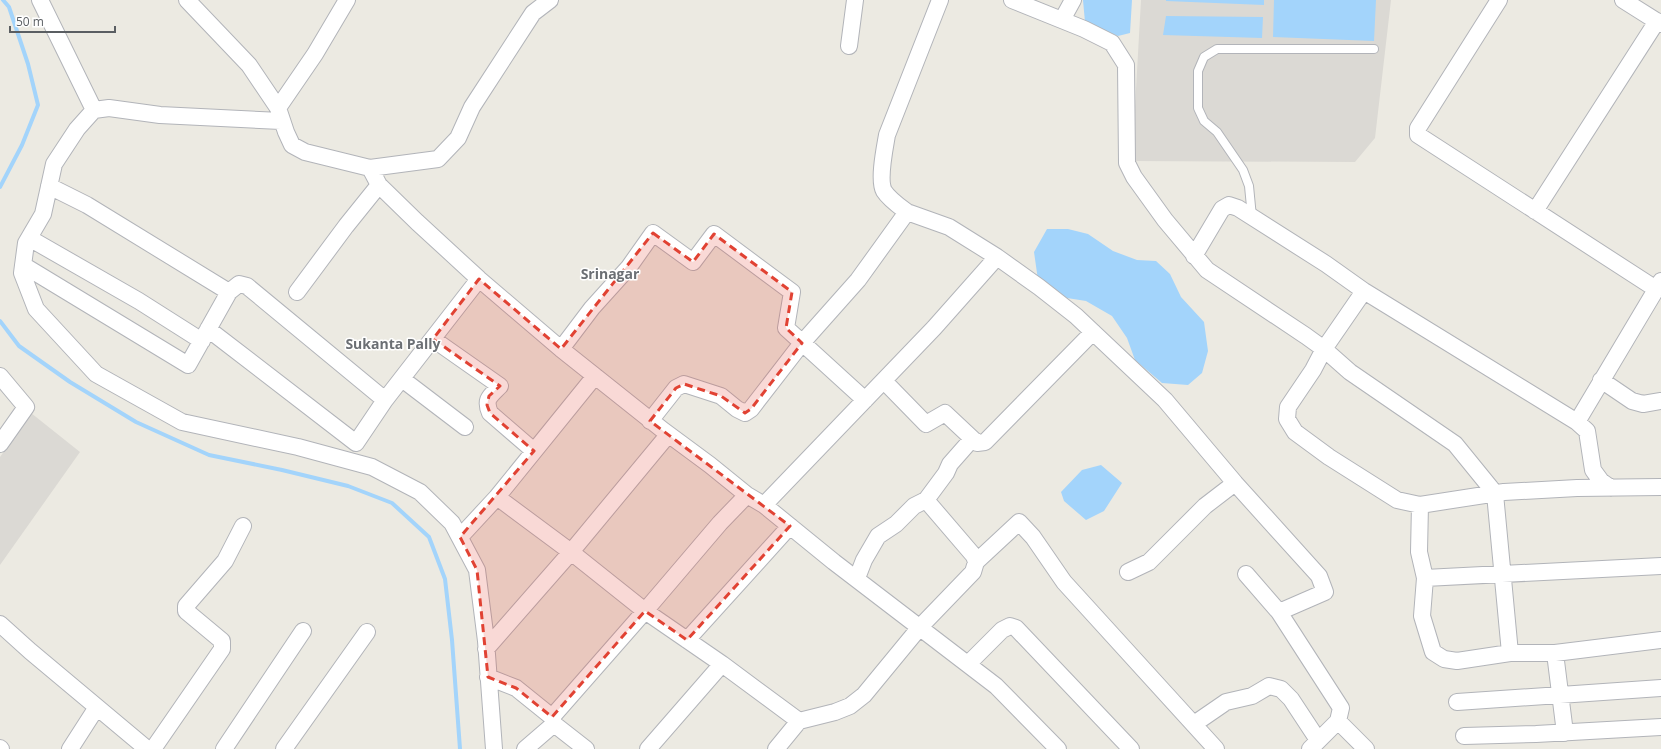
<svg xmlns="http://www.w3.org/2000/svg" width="1661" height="749" font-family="'Open Sans',sans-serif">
<rect width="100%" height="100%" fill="#eceae2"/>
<path fill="#dbd9d4" d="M1141,0h250l-16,138 -20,24 -223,-1z
M31,413l49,39 -80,113v-108z"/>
<path fill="#a3d4fb" d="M1083,0h49l-2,33 -12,3 -33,-14z
M1166,0h98v5l-98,-4z
M1274,0h102l-2,41 -101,-4z
M1166,16l97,1 -1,21 -99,-3z
M1047,229h21l20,5 25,17 24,9 19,1 14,13 11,23 23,25 4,29 -6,22 -14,12 -26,-2 -27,-23 -8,-22 -15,-22 -26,-15 -19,-3 -29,-18 -4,-28z
M1101,465l21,18 -18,28 -18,9 -22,-19 -3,-9 21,-22z"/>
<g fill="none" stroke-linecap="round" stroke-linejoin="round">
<path stroke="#a3d4fb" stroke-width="4" d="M0,187l22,-42 16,-40 -10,-41 -19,-57 -6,-7
M0,321l19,25 51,36 66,40 73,33 73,15 66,16 44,17 37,34 16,42 7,61 8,109"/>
<defs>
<path id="lane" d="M1252,217l-3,-31 -6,-16 -26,-38 -13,-11 -6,-13v-37l6,-14 13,-8h157"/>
<path id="street" d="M40,0l54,110
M187,0l62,65 29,43 8,24 6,13 13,7 65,16 68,-9 20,-21 14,-31 61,-94 17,-13
M1012,0l72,29 28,14 14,22 1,98 7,14 31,43 42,50 99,66 18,13 26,23 105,72 35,43 5,7 15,159h45l106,-13
M1499,0l-81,128v7l238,154
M1623,0l38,24
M1062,20l11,-20
M849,46l6,-46
M278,108l37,-54 32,-54
M281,121l-121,-6 -51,-7 -15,2 -17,19 -23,35 -11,50 -17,29 -4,30 14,36 60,65 86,48 116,25 74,20 48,25 32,31 25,47 9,71 8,108
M370,168l9,17 38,37 62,57 82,70 103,82 46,34 37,30 17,10 70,57 162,124 62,63
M49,186l38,19 142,87 10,-8 8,2 138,114 94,-121
M1535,211l122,-190
M907,212c-8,-6 -18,-13 -23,-21 -6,-11 1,-44 3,-56l53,-135
M29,238l110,63 63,40
M1194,256l28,-47 7,-4 9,3 88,56 38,27 213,131 84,-141
M23,265l165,100 41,-73
M1364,291l-40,58 -11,21 -25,37 -1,12 8,13 34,25 68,43 23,5 84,-13 73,-4 84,-1
M297,292l49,-66 33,-41
M208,329l148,114 29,-43
M433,339l67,47c-10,10 -16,13 -10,27l44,38
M561,349l31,-41 37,-41 24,-34 40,29 21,-28 78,58 -6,36 79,72
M0,376l26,31 -26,37
M402,379l63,48
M1601,380l31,21 11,3 18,-3
M884,381l42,43 19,-11 32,30 8,-1 108,-110
M650,421l26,-33 8,-4 37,12 16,13 8,4 6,-4 51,-66 56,-63 49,-68 42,15 48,30 42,30 37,29 89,84 70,83 84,93 6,16 -46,20 62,96 -3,13 28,28
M1577,422l10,9 6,39 8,11 10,7
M747,495l-27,28 -75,88 77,53 77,57
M764,505l170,-177 63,-71
M1420,505l-1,47 6,26 236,-12
M460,537l37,-40
M976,562l43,-40 14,15 31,45 152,167
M1128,572l21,-10 56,-56 30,-23
M1246,574l33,38
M857,578l7,-18 14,-24 18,-12 18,-18 12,-6
M1425,578l-3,38 11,36 11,7 13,2 53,-8
M0,624l30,27 117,98
M687,640l103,-114
M486,649l85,-97 97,-117
M1555,653l10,80
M968,664l34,-34 8,-4 6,2 115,121
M488,677l28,11 36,29
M1457,702l204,-14
M1194,724l32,-22 26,-6 17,-10 12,3 10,10 27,41
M1464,736l72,-2 125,-7
M0,748l1,1
M70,749l27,-42
M153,749l69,-100v-8l-36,-30v-5l39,-45 18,-35
M224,749l79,-118
M284,749l83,-117
M525,749l29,-25
M586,749l-32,-25 -2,-7 93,-106 -74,-59 -74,-55 98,-121
M648,749l74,-85
M776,749l23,-28 36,-9 15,-6 14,-11 56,-68 53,-55 3,-10 -2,-6 -48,-56 20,-27 4,-9 22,-25
M1310,749l28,-28"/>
</defs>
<use href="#lane" stroke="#b2b4b9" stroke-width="10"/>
<use href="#street" stroke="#b2b4b9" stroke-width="18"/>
<use href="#lane" stroke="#fff" stroke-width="8"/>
<use href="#street" stroke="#fff" stroke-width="16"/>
</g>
<path fill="#e14233" fill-opacity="0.2" stroke="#e14233" stroke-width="3" stroke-dasharray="8 5" stroke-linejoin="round" d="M653,233l40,29 21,-28 78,58 -6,36 16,15 -51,66 -6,4 -24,-17 -37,-12 -8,4 -26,33 140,105 -103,114 -42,-29 -93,106 -36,-29 -28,-11 -11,-107 -17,-33 74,-86 -44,-38 -3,-8 2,-9 11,-10 -67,-47 46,-60 82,70z"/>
<g text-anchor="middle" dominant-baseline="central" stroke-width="3" stroke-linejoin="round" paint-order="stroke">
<g font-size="14" font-weight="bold" fill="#6b6f74" stroke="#fff">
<text x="610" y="273">Srinagar</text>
<text x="393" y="343">Sukanta Pally</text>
</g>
</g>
<path d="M10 26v6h105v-6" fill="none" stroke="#5a5e62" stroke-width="2"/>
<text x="16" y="26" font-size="12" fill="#5a5e62" stroke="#ffffff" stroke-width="3" paint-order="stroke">50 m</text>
</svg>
